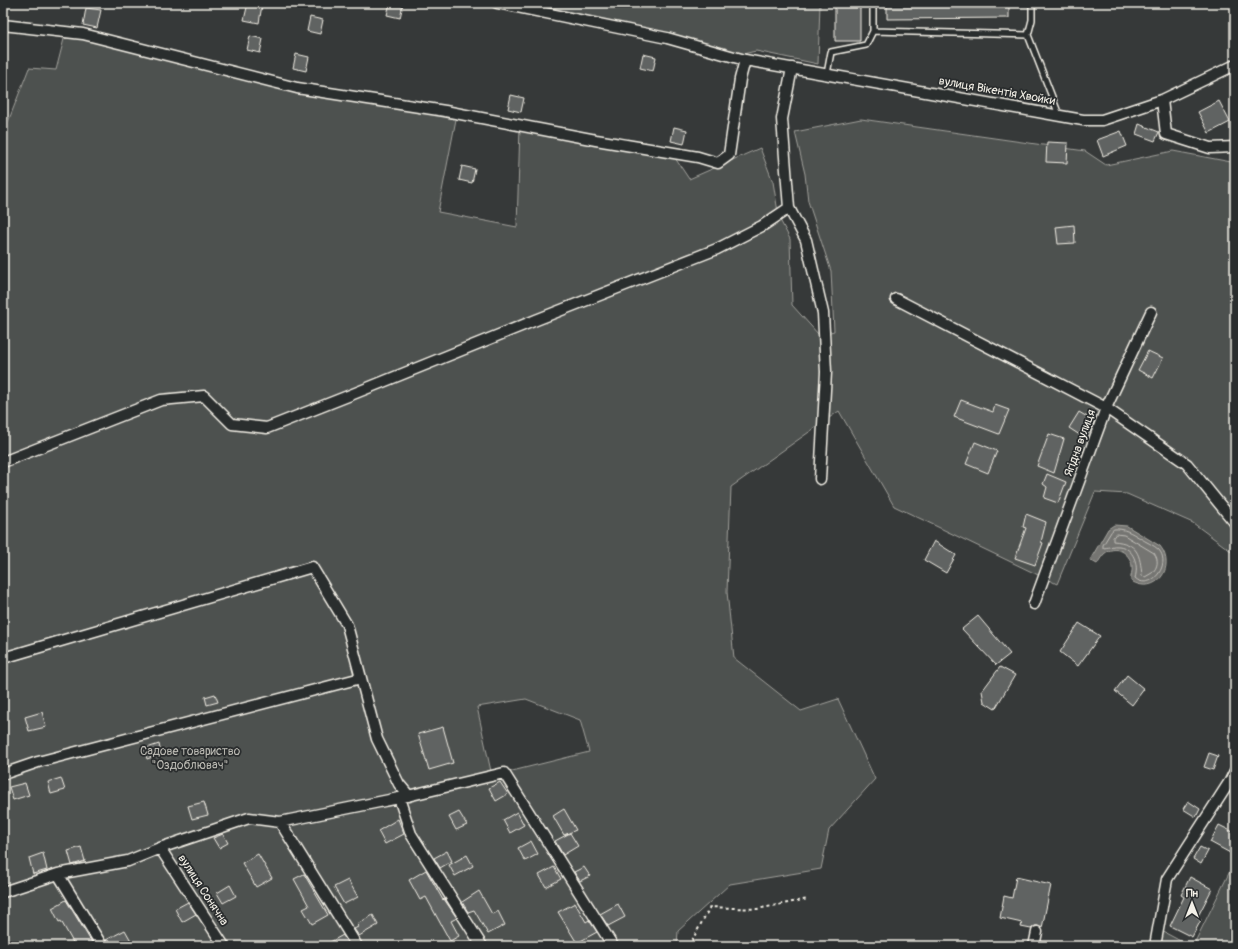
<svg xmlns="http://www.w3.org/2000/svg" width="1238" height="949" font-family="Pangolin,sans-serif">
<rect width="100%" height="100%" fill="#363939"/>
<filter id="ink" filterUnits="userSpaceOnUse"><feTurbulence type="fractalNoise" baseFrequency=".025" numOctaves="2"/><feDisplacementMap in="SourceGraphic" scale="8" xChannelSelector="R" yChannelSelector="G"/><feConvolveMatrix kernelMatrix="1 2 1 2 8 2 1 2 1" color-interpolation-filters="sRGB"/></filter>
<g filter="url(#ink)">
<path fill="#4e514f" stroke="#a1a19c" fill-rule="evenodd" d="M497,3h323l-2,61 -62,-13 -26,6z
M83,34l214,54 160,26 -19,98 79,15 3,-101 151,26 18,27 71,-31 13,34 6,36 11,21 2,66 27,30 15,-4 -3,-60 -23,-70 -3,-27 -10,-42 66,-13 224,32 21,14 67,-14 58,11 4,4v388l-42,-31 -66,-29 -32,-2 -38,92 -163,-78 -55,-95 -108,76 -4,105 7,66 67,53 37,-12 37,80 -46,51 -8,39 -91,15 -52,47 -1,15h-674v-825l5,1 21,-54 27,2 8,-31zM526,699l54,21 9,32 -97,24 -15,-69z
M1235,861v85h-42z
M1158,929l32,17h-35z"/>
<path fill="#757572" stroke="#a8a7a1" d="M1114,525l13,1 33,20c17,21 -4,50 -29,35 -1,-6 2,-9 1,-15 -2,-14 -17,-22 -28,-12 -3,3 -5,7 -7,10l-7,-4 18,-31z"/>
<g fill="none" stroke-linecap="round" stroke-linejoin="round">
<path stroke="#c1bfb9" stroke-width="1" d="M1114,529c10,-1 18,4 26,9 6,4 14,7 19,12 13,15 -9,42 -24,28 4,-13 -1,-30 -16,-32 -6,-1 -11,2 -16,2v-3l8,-13z
M1116,534l8,1 30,18c5,7 4,14 -2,20l-7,4 -3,-1c-2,-22 -4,-33 -29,-35v-3z"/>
</g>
<path fill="#616362" stroke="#f4f1e8" d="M248,3l14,2 -3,18 -15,-3z
M390,3l13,1 -3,14 -13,-3z
M835,3h25v38h-25z
M887,3h122v15l-122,1z
M86,8l15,2 -4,18 -14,-3z
M310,17l13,3 -3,14 -13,-3z
M250,36l13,3 -3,14 -13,-3z
M296,54l13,3 -3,14 -13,-3z
M643,54l13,3 -3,14 -13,-3z
M511,95l13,3 -3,14 -13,-3z
M1219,101l11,21 -21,11 -11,-21z
M1139,124l20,8 -4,9 -19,-7z
M674,127l13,3 -3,14 -13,-3z
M1121,131l6,15 -24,10 -6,-16z
M1047,142l21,1 -1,20 -21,-1z
M462,166l13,3 -3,14 -13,-3z
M1074,225l1,18 -17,1 -2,-17z
M1148,351l15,7 -10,20 -15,-8z
M961,400l32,12 2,-7 14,5 -10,24 -45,-17z
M1079,412l15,9 -8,18 -17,-11z
M1049,434l15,5 -10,34 -17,-7z
M975,442l22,9 -9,22 -22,-9z
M1047,474l19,8 -8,21 -14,-5 3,-11 -4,-3z
M1026,514l20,8 -5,20 2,1 -8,22 -20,-7 11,-30 -3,-1z
M934,541l22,14 -10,18 -22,-13z
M978,616l32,38 -14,11 -34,-36z
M1079,623l21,13 -22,30 -18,-14z
M1000,667l15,8 -20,34 -11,-7 -2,-11z
M1127,675l17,14 -12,16 -17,-14z
M215,694l3,8 -11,3 -2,-8z
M42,712l4,15 -17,4 -4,-14z
M443,727l10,36 -24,7 -11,-36z
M159,744l2,10 -14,5 -3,-10z
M1209,753l9,3 -5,14 -9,-3z
M61,778l4,12 -14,4 -3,-12z
M500,782l8,12 -12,7 -7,-13z
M25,783l4,12 -16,5 -4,-13z
M1188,801l12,8 -4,8 -13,-8z
M204,802l4,13 -16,4 -4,-13z
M564,809l12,21 -12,5 -11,-19z
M459,812l8,13 -11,5 -7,-13z
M517,812l7,13 -14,8 -7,-13z
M398,819l6,15 -19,10 -7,-13z
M1219,825l16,8v15l-3,6 -22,-12z
M570,833l8,13 -15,9 -8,-14z
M223,834l5,9 -9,5 -6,-10z
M531,841l7,13 -13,7 -7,-13z
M81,847l4,14 -13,4 -4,-14z
M1200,847l8,4 -7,13 -8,-5z
M447,851l5,10 -12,7 -6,-10z
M43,853l4,17 -14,4 -4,-16z
M258,854l14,24 -16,9 -14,-24z
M467,855l6,11 -18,10 -6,-11z
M554,867l7,12 -15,8 -7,-12z
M584,867l6,9 -10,5 -6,-9z
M426,870l17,30 1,-1 13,19 -6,3 8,15 -9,5 -24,-44 -6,3 -11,-20z
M304,874l24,41 -16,9 -9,-15 6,-3 -15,-27z
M1016,877l35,8 -9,43 -4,-2h-3l-4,3 -10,-2 1,-4 -22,-5 4,-22 8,2z
M1190,877l22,12 -15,29 4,2 -9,17 -22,-11 14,-29 -3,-2z
M348,880l10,17 -14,7 -10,-17z
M230,885l6,11 -13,7 -6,-10z
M479,891l13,23 6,-3 7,14 -17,9 -14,-24 -6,2 -6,-10z
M66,900l28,46h-19l-14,-25 -2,1 -7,-14z
M188,902l8,12 -14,8 -7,-13z
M575,903l11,19 3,-2 8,12 -20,11 -19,-31z
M618,904l7,13 -17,9 -8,-12z
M373,915l5,10 -19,11 -5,-7 4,-2 -1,-3z
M125,930l9,16h-26l-2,-6z
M343,935l6,11h-26z"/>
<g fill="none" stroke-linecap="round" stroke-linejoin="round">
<defs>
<path id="service" d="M873,3v28l155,4
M1032,3v17l-4,15 31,80
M827,74l4,-22 35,-7 7,-14"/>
<path id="minor" d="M497,3l170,35 78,22 338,60h19l60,-20 73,-35
M3,25l80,9 214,54 148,23 151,29 102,17 20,6 11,-8 11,-76 5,-19
M1162,100l4,34 44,14 25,-1
M789,208l17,32 17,73 3,59 -6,107
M896,299l210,109 45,-96
M3,462l158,-62 43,-4 28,28 35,4 81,-32 188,-76 181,-71 45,-23 27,-18 -7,-89 10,-51
M1034,604l72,-196 81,56 48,59
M3,658l309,-91 35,58 30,114 22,45 10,12
M3,774l35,-12 323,-84
M399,798l12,36 71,112
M280,822l77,124
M160,848l64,98
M58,874l44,72
M3,892l55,-18 70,-13 32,-13 89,-30 31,4 119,-24 105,-25 109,173
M1034,946l3,-14
M1155,946l12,-67 63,-98 5,-10"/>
</defs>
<use href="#service" stroke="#f4f1e8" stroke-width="8"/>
<use href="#minor" stroke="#f4f1e8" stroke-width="13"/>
<path stroke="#f4f1e8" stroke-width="2" stroke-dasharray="3 3" stroke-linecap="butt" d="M689,946l21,-39 47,2 51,-10"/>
<use href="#service" stroke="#2a2d2e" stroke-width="5"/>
<use href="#minor" stroke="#2a2d2e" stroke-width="10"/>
</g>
</g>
<g text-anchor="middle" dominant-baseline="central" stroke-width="3.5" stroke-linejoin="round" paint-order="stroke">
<g font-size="12" fill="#f4f1e8" stroke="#2a2d2e">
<text transform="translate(997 91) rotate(10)">вулиця Вікентія Хвойки</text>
<text transform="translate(1080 443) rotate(-70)">Ягідна вулиця</text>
<text transform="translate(203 890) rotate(57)">вулиця Сонячна</text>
</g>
<g font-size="12" fill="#bab9b2" stroke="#2a2d2e">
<text x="190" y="751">Садове товариство<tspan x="190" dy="14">"Оздоблювач"</tspan></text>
</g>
</g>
<rect width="1238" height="949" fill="none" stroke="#2a2d2e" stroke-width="16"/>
<rect x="8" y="8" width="1222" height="933" fill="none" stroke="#f4f1e8" stroke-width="1.5" filter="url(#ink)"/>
<g transform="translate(1192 903)" stroke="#2a2d2e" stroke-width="3" paint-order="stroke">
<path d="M0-3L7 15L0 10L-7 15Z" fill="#f4f1e8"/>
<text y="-6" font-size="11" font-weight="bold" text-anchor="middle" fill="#f4f1e8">Пн</text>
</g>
</svg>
